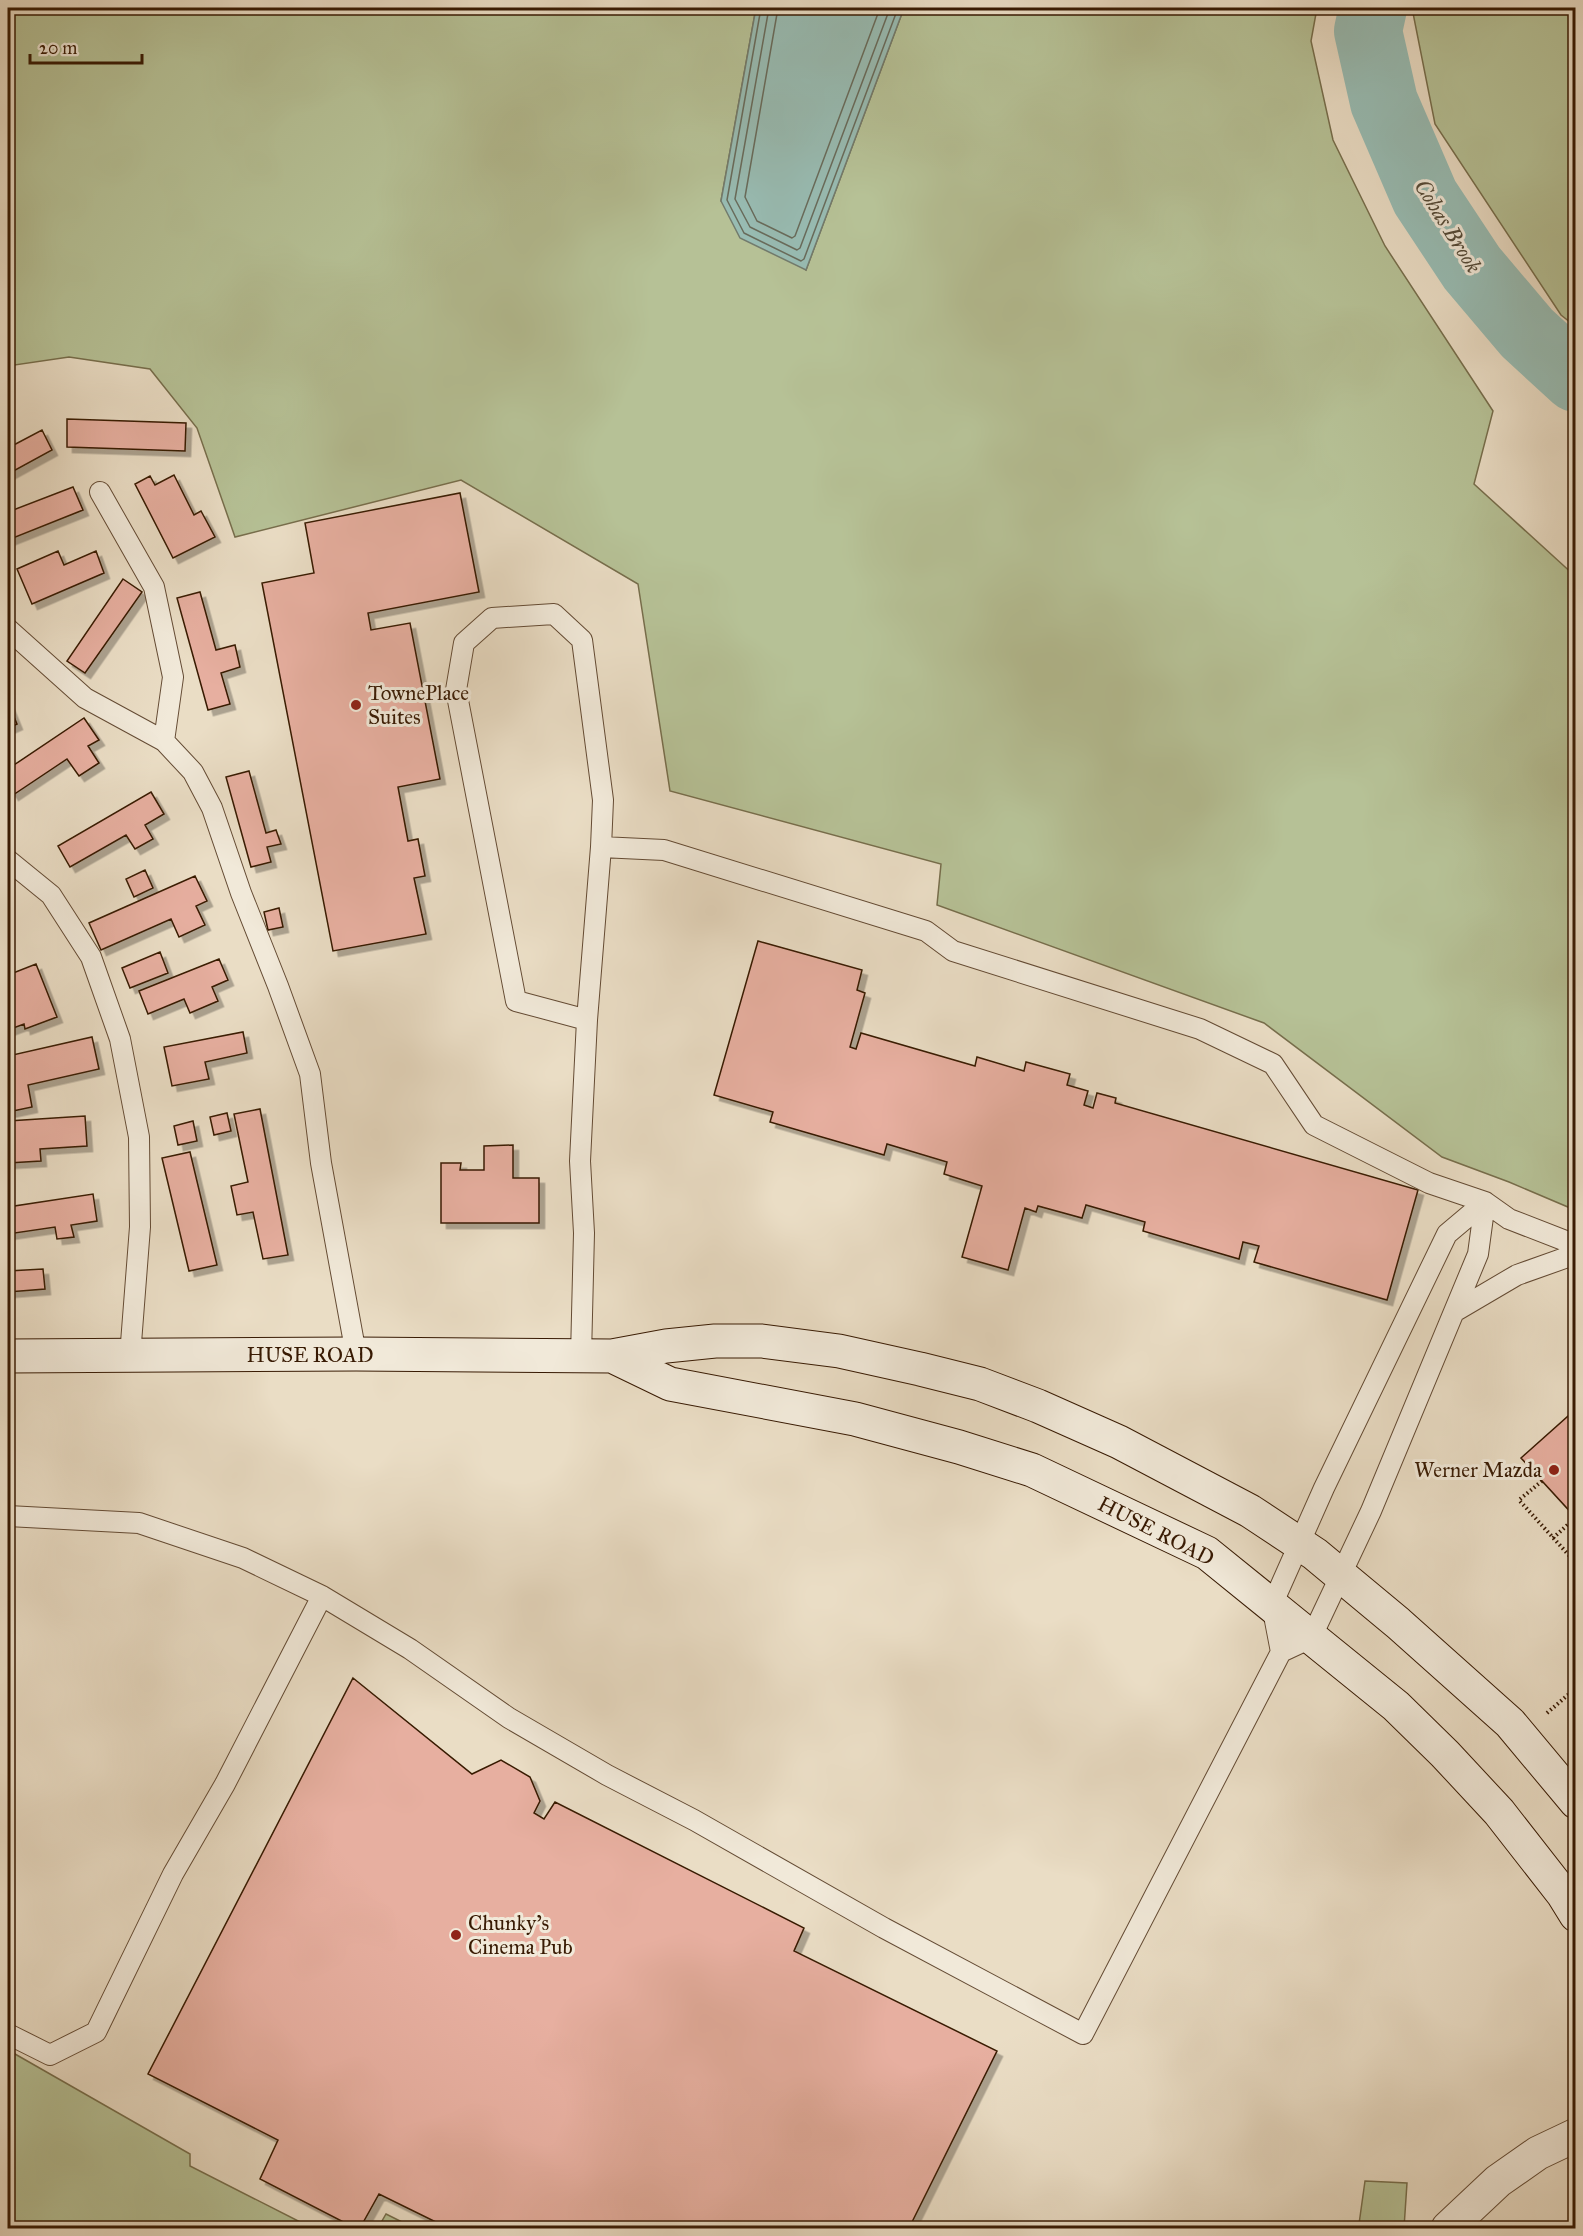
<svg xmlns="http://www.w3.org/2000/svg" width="1583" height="2236" font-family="'IM FELL Great Primer',serif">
<defs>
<filter id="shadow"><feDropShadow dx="5.5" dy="5.5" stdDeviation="0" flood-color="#0004"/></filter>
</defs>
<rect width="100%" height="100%" fill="#eaddc5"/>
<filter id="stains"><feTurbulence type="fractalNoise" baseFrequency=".00333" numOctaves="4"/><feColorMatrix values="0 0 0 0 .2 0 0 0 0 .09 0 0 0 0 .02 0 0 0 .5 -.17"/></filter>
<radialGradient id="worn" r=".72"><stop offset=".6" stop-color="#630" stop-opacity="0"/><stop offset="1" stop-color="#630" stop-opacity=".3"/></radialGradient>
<path fill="#b6c196" stroke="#776e4c" stroke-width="1.5" d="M8,8h748l-35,193 85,69 98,-262h413l-6,33 22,99 52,106 108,165 -19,73 101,92v634l-66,-28 -67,-25 -178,-134 -327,-118 4,-41 -271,-73 -32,-207 -177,-104 -226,57 -38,-109 -47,-59 -81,-12 -61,9z
M1412,8h163v318l-14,-11 -126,-191z
M8,2050l182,104v12l122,62h-304z
M1365,2181l42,2 -3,45h-52l7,-4z
M386,2214l28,14h-36z"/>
<path fill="#98bcb3" stroke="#727b6d" stroke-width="1.5" d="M756,8h148l-98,262 -66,-32 -19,-37z"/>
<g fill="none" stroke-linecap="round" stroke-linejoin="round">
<path stroke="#686b5b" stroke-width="1.5" d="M761,8l-34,192 17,33 57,28 3,-2 94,-251
M769,8l-34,191 15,28 47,23 3,-2 90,-240
M778,8l-33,189 12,24 35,17 3,-2 85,-228"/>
<path stroke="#98bcb3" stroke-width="68" d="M1373,8l-5,23 16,71 41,95 47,71 55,65 49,45"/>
</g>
<path fill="#e7afa0" stroke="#381a03" stroke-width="1.5" filter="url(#shadow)" d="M67,419l119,4 -1,28 -118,-4z
M42,430l10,20 -44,24v-26z
M174,475l20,40 7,-4 14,26 -42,21 -38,-74 15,-8 5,9z
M73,487l10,23 -75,30v-28z
M460,493l19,99 -111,21 3,17 39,-7 30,156 -42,8 10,54 10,-2 7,37 -11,2 12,56 -93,17 -71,-368 52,-10 -9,-50z
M58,551l6,14 32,-14 8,22 -72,31 -15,-35z
M123,579l19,13 -57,81 -18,-12z
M200,592l16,58 19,-5 5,22 -19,6 9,31 -22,6 -31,-112z
M8,702l9,22 -9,4z
M84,718l15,22 -11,6 11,17 -20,13 -12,-17 -54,36 -5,-8v-18z
M249,771l17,62 10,-3 5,14 -14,3 4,15 -20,5 -25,-90z
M151,792l13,22 -19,11 8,14 -18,10 -9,-14 -56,32 -12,-21z
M145,870l8,18 -19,9 -8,-18z
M195,876l12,25 -11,5 9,19 -26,12 -8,-18 -70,31 -12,-27z
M279,908l4,19 -15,3 -4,-18z
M758,941l104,29 -5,20 8,3 -15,54 6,2 5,-16 114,33 2,-9 47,14 2,-9 44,12 -3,11 21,6 -4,14 9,3 4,-15 19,5 -1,5 303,87 -31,110 -133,-38 5,-16 -16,-4 -4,17 -96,-28 2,-9 -59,-17 -4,13 -44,-12 -2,6 -11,-4 -17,62 -46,-13 20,-71 -38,-12 3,-12 -60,-18 -3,11 -114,-33 3,-10 -59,-17z
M160,952l8,21 -38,15 -8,-20z
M219,959l9,21 -16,7 6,14 -28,12 -6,-14 -36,15 -9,-23z
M36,964l21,53 -32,12 -1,-5 -16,6v-55z
M243,1032l4,21 -42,9 4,17 -37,7 -8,-39z
M92,1037l7,32 -71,16 4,22 -24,5v-56z
M260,1109l28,146 -25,4 -10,-47 -16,3 -6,-29 17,-4 -14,-68z
M227,1113l4,18 -17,4 -4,-18z
M85,1116l2,30 -47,3 1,12 -33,2v-42z
M193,1121l4,20 -19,4 -4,-19z
M513,1145v33h26v45h-98v-60h20l-1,7h24v-24z
M190,1152l27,113 -28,6 -27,-113z
M93,1194l4,27 -26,4 3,12 -17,2 -2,-12 -47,7v-27z
M43,1269l2,20 -37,3v-21z
M1576,1409v109l-55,-60z
M353,1678l119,96 29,-14 29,17 10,24 -6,12 10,6 11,-17 249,126 -10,23 203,100 -88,177h-461l-69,-34 -19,34h-5l-95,-49 18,-39 -130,-66z"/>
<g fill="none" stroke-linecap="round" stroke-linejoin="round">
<defs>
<path id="lane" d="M100,492l54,95 19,90 -9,64
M8,629l77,69 79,43 29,31 19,36 29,85 37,93 32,88 11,89 35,191
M601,847l63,3 262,81 27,20 247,78 73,35 41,61 115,58 56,19 24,17 67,26
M8,860l43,35 40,62 29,82 19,98 1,90 -10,129
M1454,1312l63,-37 59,-21
M581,1356l3,-123 -4,-72 7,-141 14,-173 2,-47 -21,-160 -28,-26 -62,4 -28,25 -8,47 60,311 71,19
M8,1516l131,7 104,35 79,38 88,53 99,69 98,57 87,45 190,108 199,106 198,-382 30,-14 60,-127 107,-257 7,-52
M1281,1652l-9,-47 52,-117 123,-254 38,-32
M8,2034l42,21 46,-23 77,-158 52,-90 97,-188"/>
<path id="street" d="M1448,2228l50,-47 40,-28 38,-18"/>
<path id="secondary" d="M8,1356l348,-2 256,2 54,-10 49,-5h47l77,10 81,18 60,15 58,22 81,36 131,69 65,43 83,69 112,100 66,79
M612,1356l58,28 185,35 104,28 73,23 175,83 189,153 49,48 54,58 64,82 13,21"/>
</defs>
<use href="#lane" stroke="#644b34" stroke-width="22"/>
<use href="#street" stroke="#644b34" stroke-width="35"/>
<use href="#secondary" stroke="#381a03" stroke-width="35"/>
<path stroke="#381a03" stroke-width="4" stroke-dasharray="1.5 3" stroke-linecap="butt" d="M1542,1481l-23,19 57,63
M1553,1538l22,-20
M1547,1713l29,-25"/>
<use href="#lane" stroke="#f1e9d9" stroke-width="20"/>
<use href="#street" stroke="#f1e9d9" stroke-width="33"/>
<use href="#secondary" stroke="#f1e9d9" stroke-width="33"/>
</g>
<g fill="#8f2418" stroke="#f1e9d9" stroke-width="2">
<circle cx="356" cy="705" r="6"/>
<circle cx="1554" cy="1470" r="6"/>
<circle cx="456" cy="1935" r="6"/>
</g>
<g text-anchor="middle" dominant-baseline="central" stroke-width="6" stroke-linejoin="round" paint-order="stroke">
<g font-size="21" fill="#381a03" stroke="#f1e9d9" text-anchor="start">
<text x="368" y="693">TownePlace<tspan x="368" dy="24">Suites</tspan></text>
<text x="1542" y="1470" text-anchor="end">Werner Mazda</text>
<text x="468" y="1923">Chunky's<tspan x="468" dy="24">Cinema Pub</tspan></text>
</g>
<g font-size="21" fill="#381a03" stroke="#f1e9d9">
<text x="310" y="1355">HUSE ROAD</text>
<text transform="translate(1156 1531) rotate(27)">HUSE ROAD</text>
</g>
<g font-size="22" font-style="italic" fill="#554b38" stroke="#f1e9d9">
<text transform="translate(1448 226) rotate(58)">Cohas Brook</text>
</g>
</g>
<rect width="1583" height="2236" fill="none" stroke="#eaddc5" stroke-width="30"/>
<rect x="9" y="9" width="1565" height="2218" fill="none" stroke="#381a03" stroke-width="3"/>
<rect x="15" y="15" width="1553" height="2206" fill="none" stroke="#381a03" stroke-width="1.5"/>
<path d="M30 54v9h112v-9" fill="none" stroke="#381a03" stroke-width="3"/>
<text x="39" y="54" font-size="18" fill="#381a03" stroke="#f1e9d9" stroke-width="4.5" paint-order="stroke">20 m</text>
<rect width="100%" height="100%" filter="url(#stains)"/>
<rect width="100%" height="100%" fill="url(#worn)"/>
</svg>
